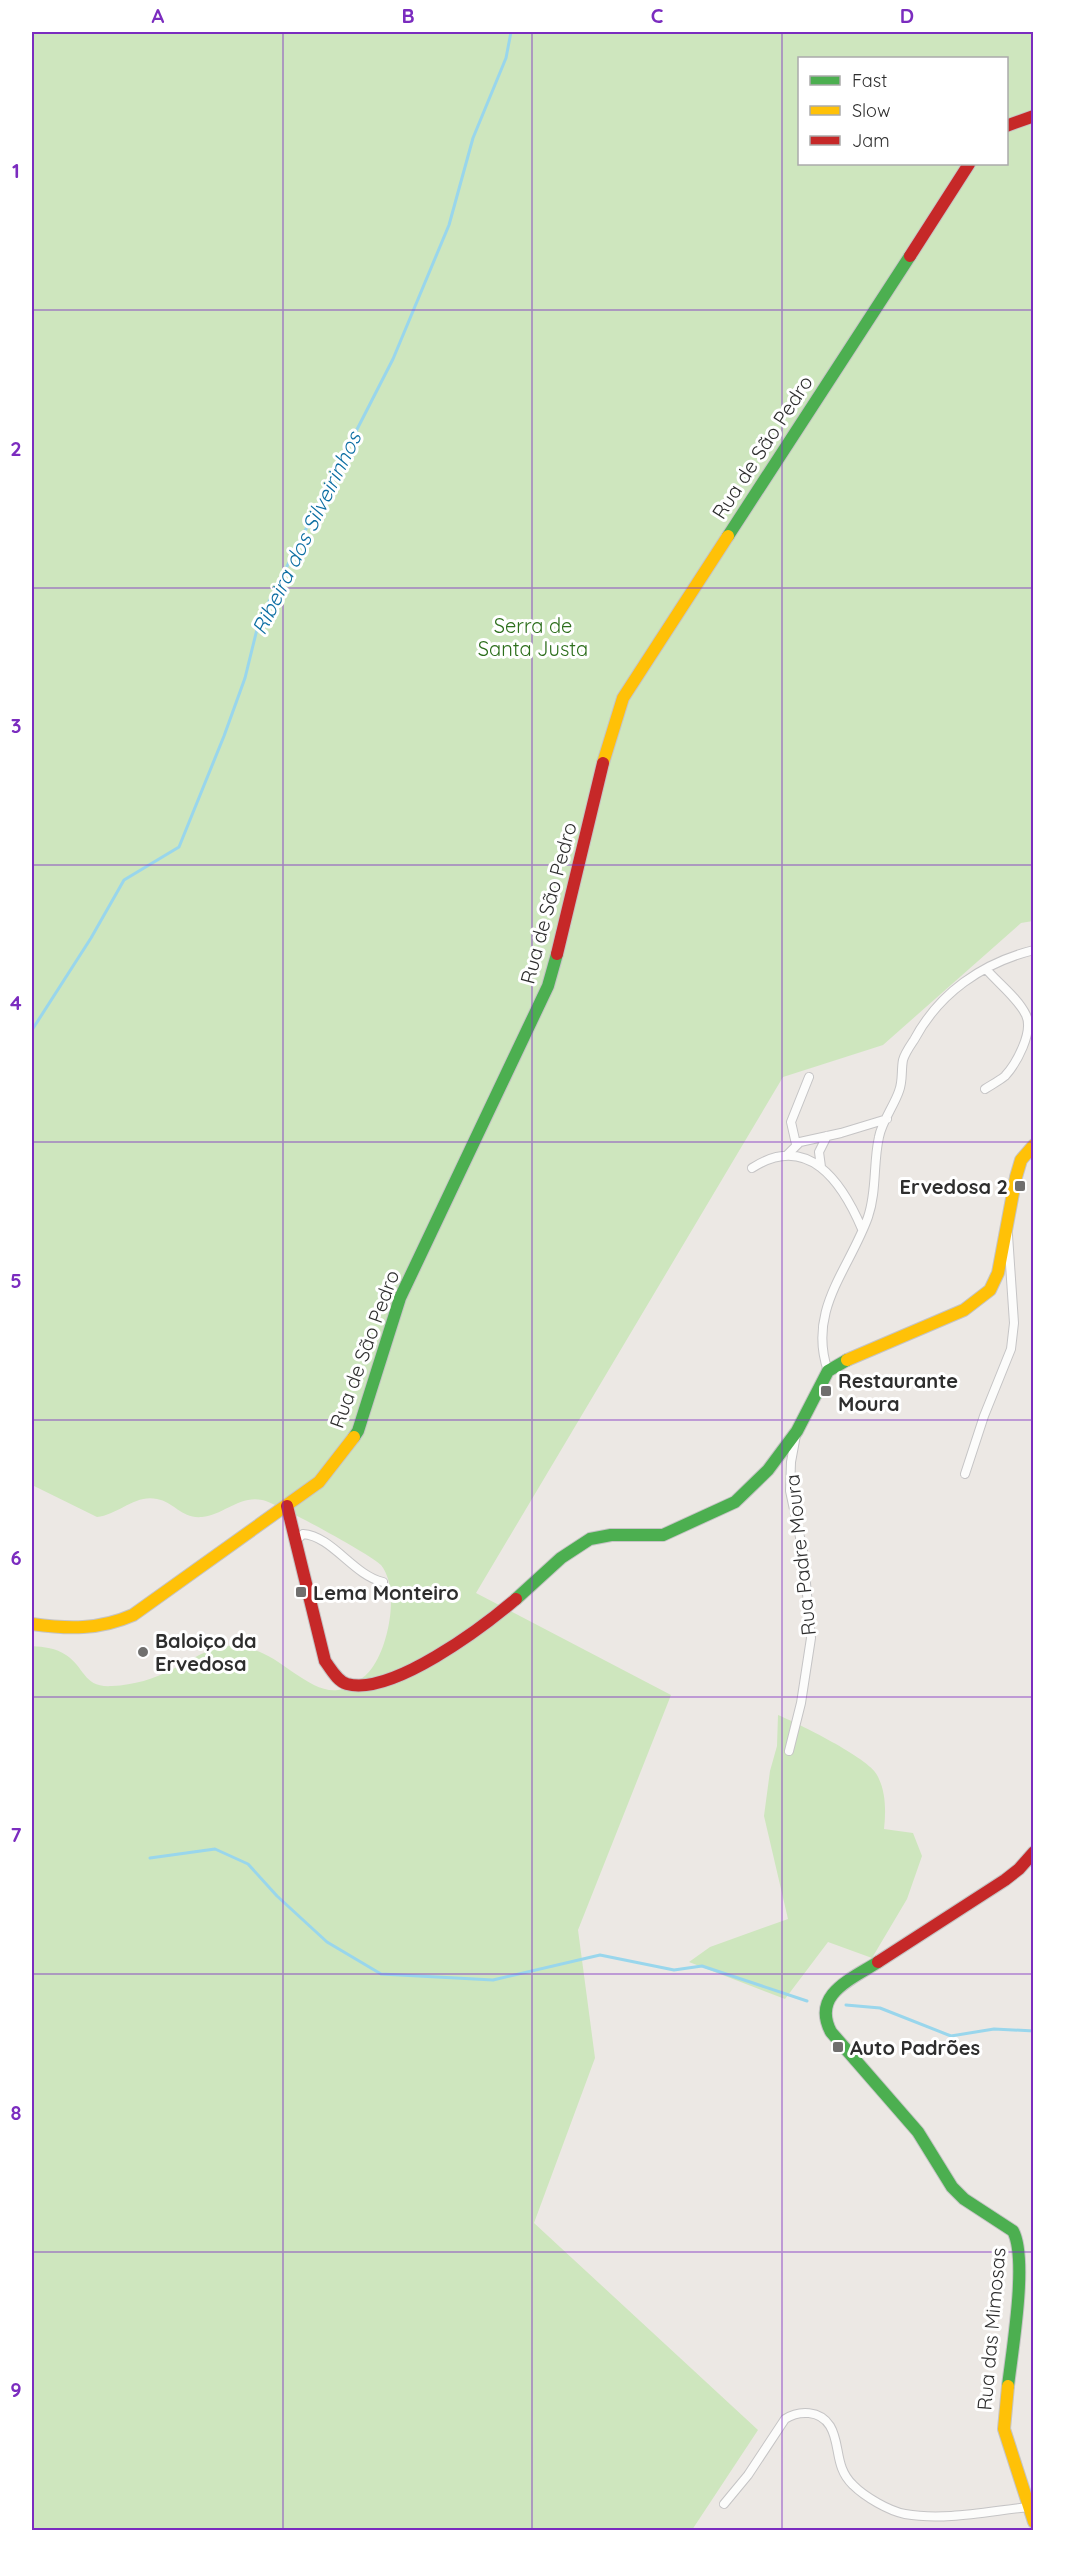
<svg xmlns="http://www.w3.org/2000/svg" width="1065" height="2562" font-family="Quicksand,sans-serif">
<rect width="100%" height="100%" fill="#ece8e4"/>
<path fill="#cee6be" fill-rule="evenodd" d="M32,32h1001v889l-12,2 -138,122 -100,32 -307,516 195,102 -93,235 17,128 -61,165 224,207 -66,100h-660v-884c12,1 24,2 34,9 19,12 17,33 46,31 22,-1 42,-7 61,-17 17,-8 34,-21 54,-23 9,-1 18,2 27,4 27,7 57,44 84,40 12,-2 27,-12 34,-22 17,-23 28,-79 9,-103 -8,-9 -106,-63 -119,-65 -22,-5 -39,15 -60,17 -20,2 -28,-15 -45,-18 -22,-5 -39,16 -60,18l-65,-32zM800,58h206v106h-206z
M778,1715c19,8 91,43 99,60 9,16 9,36 7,54l29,4 9,23 -15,43 -35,59 -44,-16 -43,57 -96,-37 21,-15 78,-28 -24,-103 6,-45 7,-25z"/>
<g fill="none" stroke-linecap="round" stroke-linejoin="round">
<path stroke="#99d6ec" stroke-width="3" d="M32,1030l59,-92 33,-58 55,-33 45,-111 21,-58 14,-57 134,-262 56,-134 24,-87 33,-80 5,-26
M150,1858l65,-9 33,15 29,32 50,46 54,32 112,6 107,-25 74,15 28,-4 105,35
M846,2005l34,3 71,28 43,-7 40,2"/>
<defs>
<path id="street" d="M985,1089c6,-4 14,-8 20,-13 11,-12 29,-44 21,-61 -8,-17 -28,-32 -40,-46
M796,1144l-5,-22 18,-45
M787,1155l13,-13 41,-9 46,-14
M821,1167l-2,-15 8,-16
M752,1168c56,-36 90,14 110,61
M828,1371c-21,-61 21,-101 40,-154 9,-26 5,-54 11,-80 3,-16 15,-31 20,-46 4,-10 2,-21 4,-31 2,-7 7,-14 11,-20 25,-47 68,-77 120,-90
M965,1474l19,-58 27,-67 3,-26 -6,-88
M295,1542l8,-8c29,2 50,41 80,48
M789,1751l12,-48 10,-65 -8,-87 -13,-60 1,-29 5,-27
M724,2504l24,-29 37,-56c14,-9 35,-9 45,7 11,18 4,41 23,59 12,12 36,26 52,29 40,7 84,-3 124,-7"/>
<path id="fast" d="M728,536l182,-280
M354,1437l4,-6 42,-133 148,-312 9,-32
M516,1599l45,-41 29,-19 21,-4h52l72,-33 33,-32 29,-39 31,-60 19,-11
M878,1962c-26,17 -67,32 -47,70l87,100 34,55 12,12 49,32c15,28 -1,120 -5,155"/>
<path id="slow" d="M603,763l20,-65 105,-162
M847,1360l117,-50 26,-20 8,-17 18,-96 5,-17 13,-15
M32,1624c36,5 67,6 101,-9l186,-133 35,-45
M1008,2386l-4,43 30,93"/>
<path id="jam" d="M1006,126l28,-10
M910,256l59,-92
M557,954l46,-191
M287,1506l38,155c6,8 12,20 22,23 45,12 136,-57 169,-85
M878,1962l127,-82 14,-11 15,-17"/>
</defs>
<use href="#street" stroke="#c5c4c5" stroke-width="10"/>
<use href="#fast" stroke="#c5c4c5" stroke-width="14"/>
<use href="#slow" stroke="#c5c4c5" stroke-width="14"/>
<use href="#jam" stroke="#c5c4c5" stroke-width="14"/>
<use href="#street" stroke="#fcfcfb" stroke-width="8"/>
<use href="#fast" stroke="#4caf50" stroke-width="12"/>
<use href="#slow" stroke="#ffc107" stroke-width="12"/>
<use href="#jam" stroke="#c62828" stroke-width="12"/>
</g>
<path fill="none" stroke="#7b2cbf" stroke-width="1.5" stroke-opacity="0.55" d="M283,32v2498M532,32v2498M782,32v2498M32,310h1002M32,588h1002M32,865h1002M32,1142h1002M32,1420h1002M32,1697h1002M32,1974h1002M32,2252h1002"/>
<g fill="#706f6e" stroke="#fff" stroke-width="2">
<rect x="1014" y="1180" width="12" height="12" rx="3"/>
<rect x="820" y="1385" width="12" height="12" rx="3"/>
<rect x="295" y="1586" width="12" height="12" rx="3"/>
<circle cx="143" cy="1652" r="6"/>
<rect x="832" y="2041" width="12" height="12" rx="3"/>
</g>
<g text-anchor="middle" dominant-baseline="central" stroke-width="6" stroke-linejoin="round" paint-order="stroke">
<g font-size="20" fill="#2e2e2e" stroke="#fff">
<text transform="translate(762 447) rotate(-57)">Rua de São Pedro</text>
<text transform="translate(548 903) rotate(-75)">Rua de São Pedro</text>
<text transform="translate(364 1349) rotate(-70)">Rua de São Pedro</text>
<text transform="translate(800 1555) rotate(-96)">Rua Padre Moura</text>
<text transform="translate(991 2329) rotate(-85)">Rua das Mimosas</text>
</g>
<g font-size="20" fill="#2c6e1b" stroke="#fff">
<text x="533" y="625">Serra de<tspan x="533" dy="23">Santa Justa</tspan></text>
</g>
<g font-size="20" font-weight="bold" fill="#2e2e2e" stroke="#fff" text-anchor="start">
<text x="1008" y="1186" text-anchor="end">Ervedosa 2</text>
<text x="838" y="1380">Restaurante<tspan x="838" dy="23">Moura</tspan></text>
<text x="313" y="1592">Lema Monteiro</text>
<text x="155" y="1640">Baloiço da<tspan x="155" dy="23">Ervedosa</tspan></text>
<text x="850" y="2047">Auto Padrões</text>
</g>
<g font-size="21" font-style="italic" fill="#0d6fa3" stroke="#fff">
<text transform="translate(306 533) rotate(-64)">Ribeira dos Silveirinhos</text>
</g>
</g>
<rect width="1065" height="2562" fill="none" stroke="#ffffff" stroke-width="66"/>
<rect x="798" y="57" width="210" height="108" fill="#ffffff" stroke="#ababab" stroke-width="1.5"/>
<rect x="810" y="76" width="30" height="9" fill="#4caf50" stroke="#ababab" stroke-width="1.5"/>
<text x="852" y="87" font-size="18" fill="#2e2e2e">Fast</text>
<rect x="810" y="106" width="30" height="9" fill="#ffc107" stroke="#ababab" stroke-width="1.5"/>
<text x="852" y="117" font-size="18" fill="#2e2e2e">Slow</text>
<rect x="810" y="136" width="30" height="9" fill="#c62828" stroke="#ababab" stroke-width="1.5"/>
<text x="852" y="147" font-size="18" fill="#2e2e2e">Jam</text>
<rect x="33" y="33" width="999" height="2496" fill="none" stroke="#7b2cbf" stroke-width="2"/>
<g font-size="20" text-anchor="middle" font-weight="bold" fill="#7b2cbf">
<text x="158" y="23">A</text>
<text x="408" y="23">B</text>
<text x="657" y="23">C</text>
<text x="907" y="23">D</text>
<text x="16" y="178">1</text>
<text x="16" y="456">2</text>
<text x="16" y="733">3</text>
<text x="16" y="1010">4</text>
<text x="16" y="1288">5</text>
<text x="16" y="1565">6</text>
<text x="16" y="1842">7</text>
<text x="16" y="2120">8</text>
<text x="16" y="2397">9</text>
</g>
</svg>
